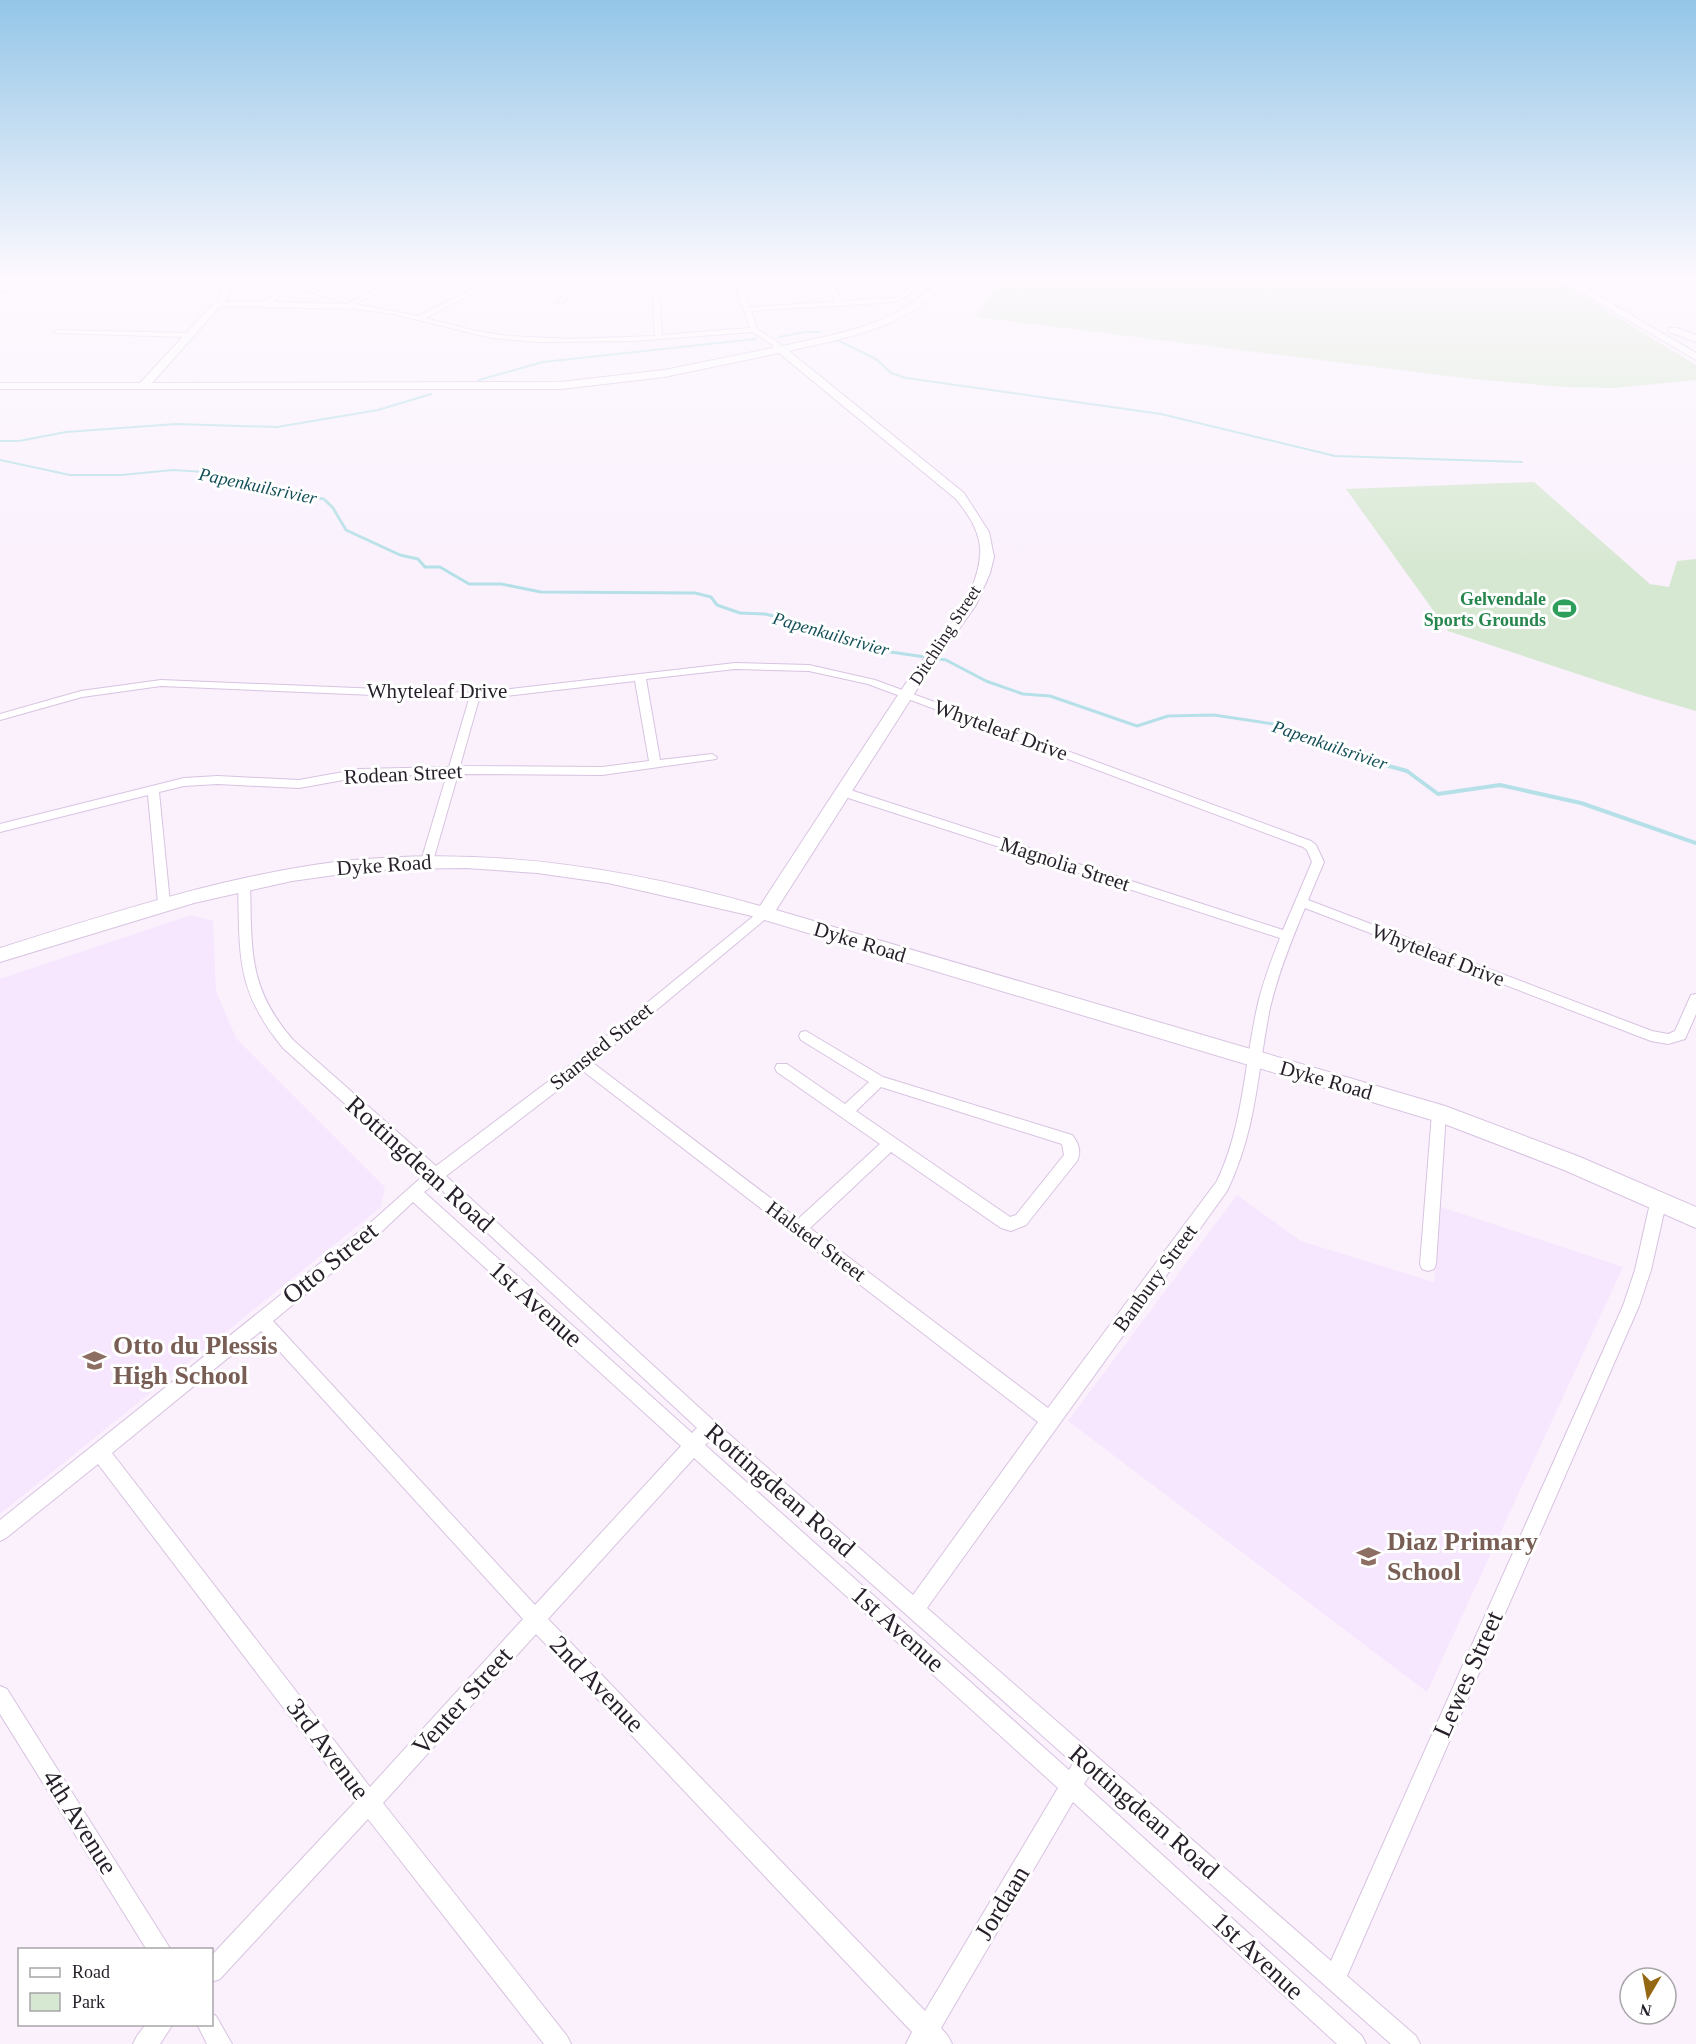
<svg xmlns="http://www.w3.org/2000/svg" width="1696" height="2044" font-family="Georgia,serif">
<rect width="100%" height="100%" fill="#faf1fd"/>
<path fill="#f7e7fe" d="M191,915l22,6 3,70 20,47 149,149 -4,20 -381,307v-535z
M1237,1195l64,46 133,41 7,-75 182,60 -196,425 -359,-271z"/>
<path fill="#d7e8d2" d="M1001,280h556l139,85v15l-81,8 -52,-1 -100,-9 -486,-61z
M1534,482l116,102 19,3 8,-26 19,-2v152l-55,-16 -193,-64 -102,-142z"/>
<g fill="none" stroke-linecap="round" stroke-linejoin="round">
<path stroke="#b6e0e7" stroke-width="2" d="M779,337l26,-5h15
M835,339l41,20 15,14 15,5 255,36 174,42 187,6
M479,380l64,-18 212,-23
M0,441h19l47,-9 110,-8 101,3 101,-17 53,-16
M0,460l70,15h51l52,-5 32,2 39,8"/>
<path stroke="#b6e0e7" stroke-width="3" d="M236,478l61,17 27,4 9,9 13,22 54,25 18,4 7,8h15l29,17h32l40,8 154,1 16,4 6,8 23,8 25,1 49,12 20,12 36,11 76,11 40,21 37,13 27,2 87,30 31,-10 46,-1 59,9 30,12"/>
<path stroke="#b6e0e7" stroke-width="4" d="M1300,735l49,20 58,16 31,23 62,-9 81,18 115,40"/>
<defs>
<path id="street" d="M297,280l6,1 -4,3 45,15 -3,2 -47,-14 -11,5 -10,10 73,2 48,-24h8l-47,24 63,12 67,-33 2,3 -62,32 51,13 33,5 61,3 85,-3 -2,-38 3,-2 3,2 3,37 88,-7 -16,-48h6l9,27 86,-5 -8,-22h6l8,21 53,-3 11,-5 9,-13h6l-11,15 -14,7 -144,9 6,18 23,15v4h-3l-24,-16 -121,9 -92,1 -48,-4 -99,-24 -36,-5 -139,-3 -3,-2 3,-2h47l24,-19z
M575,280h6l-19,23h-4z
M1674,280h8l14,7v4z
M56,330l133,3 4,2 -4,2 -135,-4z
M735,663l74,2 66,15 436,161 5,4 8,17 -16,38 344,131 16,3 7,-3 16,-36 5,-1v20l-11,25 -17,5 -17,-3 -346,-133c-14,33 -27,66 -35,100 -13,65 -13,121 -43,183l-300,417 404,353 292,-655 12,-36 16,-71 3,-5 5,-2 5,2 3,5 -16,71 -12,36 -292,670 69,60 4,8h-29l-302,-268 -5,8 278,252 4,8h-29l-264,-242 -132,226 7,8 4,8h-46l6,-12 -376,-398 -153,169 184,233 4,8h-27l-176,-225 -148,160 -8,3v-27l143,-153 -257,-338 -92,74 -6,3v-21l369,-296 55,-49 -141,-127c-48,-58 -43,-94 -45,-165l2,-3 4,-1 6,4c2,66 -3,104 43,157l143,126 142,-107 183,-149h8l2,3 -2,3 -176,147 205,156 82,-75 -103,-72 -2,-4 2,-4h10l58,40 24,-22 -68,-42 -2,-4 2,-4 5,-1 77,46 189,58c6,7 10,17 5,26l-51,64 -15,6 -10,-3 -110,-76 -81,76 238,180 169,-227c26,-54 27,-114 40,-173 5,-24 14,-47 23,-70l-441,-143 -2,-3 2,-3h8l436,141 29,-68 -5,-12 -4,-3 -435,-163 -59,-13 -74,-2 -89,10 14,81 52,-6 5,3 -1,2 -114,16 -144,-1 -25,87 -6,4 -6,-4 26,-87 -87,3 -61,11 -81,-4 -34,2 -25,6 11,111 -6,4 -6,-4 -10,-108 -148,37v-8l184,-46 34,-2 81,4 61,-11 89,-2 20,-68 -308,-13 -79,11 -82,23v-6l81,-23 80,-11 314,13zM635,681l14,80 -47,6 -142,-1 19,-67zM583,1071l455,351 -125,173 -198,-173 -269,-246zM881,1087l181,57 2,11 -48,60 -6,2 -154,-106zM435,1184l262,244 -5,5 -268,-241zM413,1202l268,244 -146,159 -262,-284 106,-87zM261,1331l262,288 -153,168 -258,-334zM710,1440l363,323 -4,7 -364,-325zM694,1458l364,330 -133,223 -377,-392z
M1439,1107l5,2 2,4 -10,151 -2,5 -6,2 -6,-2 -2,-5 12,-151 2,-4z
M0,1686l7,3 164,261h-24l-147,-236z
M212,2014l4,2 16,28h-25l-10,-20h15z
M146,2024h27l-13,20h-27l4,-8z"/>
<path id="secondary" d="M224,280h10l-5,16 -77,87 409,-1 103,-12 109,-22v-4l10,2c52,-12 119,-21 153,-66h10c-34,48 -103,58 -157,71l175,142 25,39 5,25 -4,16 -14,32 -53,75 -147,230 669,196 135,51 116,50v21l-132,-58 -122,-47 -694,-208 -140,-32 -71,-10 -71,-5 -73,1 -51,5 -50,7 -98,22 -194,59v-14c112,-35 226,-73 343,-87 141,-15 282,6 417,45 49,-75 98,-151 148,-226 25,-37 68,-76 72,-124 2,-22 -11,-41 -24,-57l-177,-146 -115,24 -103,12h-561v-6h140l75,-81 6,-8z
M1560,280h12l124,73v7z
M1669,328h8l19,7v7l-27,-10z"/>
<path id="highway" d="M32,280h33l-6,4 -59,8v-8z"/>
</defs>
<use href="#street" stroke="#d8c3e1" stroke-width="2"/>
<use href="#secondary" stroke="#d8c3e1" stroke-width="2"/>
<use href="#highway" stroke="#d8c3e1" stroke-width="2"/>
<use href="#street" fill="#fff" fill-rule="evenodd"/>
<use href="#secondary" fill="#fff" fill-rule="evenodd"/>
<use href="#highway" fill="#fff" fill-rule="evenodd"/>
</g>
<linearGradient id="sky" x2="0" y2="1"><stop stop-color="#94c6e8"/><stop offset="0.49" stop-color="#fdf9fe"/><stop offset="1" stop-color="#fdf9fe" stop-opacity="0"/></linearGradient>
<rect width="1696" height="566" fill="url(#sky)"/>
<defs>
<symbol id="stadium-bare" viewBox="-9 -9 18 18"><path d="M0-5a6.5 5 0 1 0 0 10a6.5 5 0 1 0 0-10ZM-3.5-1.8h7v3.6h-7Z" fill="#2e9e5b" stroke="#fff" stroke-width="2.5" paint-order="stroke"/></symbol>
<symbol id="school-bare" viewBox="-9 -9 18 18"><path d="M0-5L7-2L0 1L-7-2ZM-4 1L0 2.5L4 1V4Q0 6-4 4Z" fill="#8d6e63" stroke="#fff" stroke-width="2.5" paint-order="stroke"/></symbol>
</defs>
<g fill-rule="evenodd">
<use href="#stadium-bare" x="1548" y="592" width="33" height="33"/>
<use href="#school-bare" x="78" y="1344" width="33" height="33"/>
<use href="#school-bare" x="1352" y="1540" width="33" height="33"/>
</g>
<g text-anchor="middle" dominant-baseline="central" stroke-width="6" stroke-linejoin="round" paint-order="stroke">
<g font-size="18" font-style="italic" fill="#155058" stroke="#fff">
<text transform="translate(258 486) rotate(12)">Papenkuilsrivier</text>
<text transform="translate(831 634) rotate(16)">Papenkuilsrivier</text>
<text transform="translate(1330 745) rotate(19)">Papenkuilsrivier</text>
</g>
<g font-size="18" font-weight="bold" fill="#27864d" stroke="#fff" text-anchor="end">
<text x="1546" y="599">Gelvendale<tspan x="1546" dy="21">Sports Grounds</tspan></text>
</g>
<g font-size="18" fill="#261e29" stroke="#fff">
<text transform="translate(945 635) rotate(-57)">Ditchling Street</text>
</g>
<g font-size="21" fill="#261e29" stroke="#fff">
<text x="437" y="691">Whyteleaf Drive</text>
<text transform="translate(1001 730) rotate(20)">Whyteleaf Drive</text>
<text transform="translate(403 774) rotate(-3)">Rodean Street</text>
<text transform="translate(1065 864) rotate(18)">Magnolia Street</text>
<text transform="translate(384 865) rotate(-4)">Dyke Road</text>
<text transform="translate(860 942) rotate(17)">Dyke Road</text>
<text transform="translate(1438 955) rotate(21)">Whyteleaf Drive</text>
<text transform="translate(601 1046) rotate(-39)">Stansted Street</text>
<text transform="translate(1326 1080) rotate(16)">Dyke Road</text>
<text transform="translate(816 1241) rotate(37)">Halsted Street</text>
<text transform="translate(1155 1278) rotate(-54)">Banbury Street</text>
</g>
<g font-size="26" fill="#261e29" stroke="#fff">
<text transform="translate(420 1164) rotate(42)">Rottingdean Road</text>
<text transform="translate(330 1263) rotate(-39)">Otto Street</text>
<text transform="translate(536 1304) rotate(42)">1st Avenue</text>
<text transform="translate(780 1490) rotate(41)">Rottingdean Road</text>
<text transform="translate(898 1629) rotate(42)">1st Avenue</text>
<text transform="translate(1468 1674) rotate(-66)">Lewes Street</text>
<text transform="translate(597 1684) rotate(46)">2nd Avenue</text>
<text transform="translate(462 1701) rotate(-48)">Venter Street</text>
<text transform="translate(328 1749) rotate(53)">3rd Avenue</text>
<text transform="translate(1144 1812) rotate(41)">Rottingdean Road</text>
<text transform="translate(80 1822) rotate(58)">4th Avenue</text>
<text transform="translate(1002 1903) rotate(-59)">Jordaan</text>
<text transform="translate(1258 1956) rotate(43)">1st Avenue</text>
</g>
<g font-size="26" font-weight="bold" fill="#785e54" stroke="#fff" text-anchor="start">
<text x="113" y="1345">Otto du Plessis<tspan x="113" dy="30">High School</tspan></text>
<text x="1387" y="1541">Diaz Primary<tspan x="1387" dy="30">School</tspan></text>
</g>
</g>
<rect x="18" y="1948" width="195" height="78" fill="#ffffff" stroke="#a8a5a9" stroke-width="1.5"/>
<rect x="30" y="1968" width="30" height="9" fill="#ffffff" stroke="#a8a5a9" stroke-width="1.5"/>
<text x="72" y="1978" font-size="18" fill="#261e29">Road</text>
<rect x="30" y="1993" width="30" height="18" fill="#d7e8d2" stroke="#a8a5a9" stroke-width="1.5"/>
<text x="72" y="2008" font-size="18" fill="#261e29">Park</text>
<g transform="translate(1648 1996) rotate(190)"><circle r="28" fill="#ffffff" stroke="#a8a5a9" stroke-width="1.5"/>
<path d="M0-4.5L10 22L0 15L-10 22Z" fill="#946713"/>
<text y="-9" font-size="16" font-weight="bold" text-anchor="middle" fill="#261e29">N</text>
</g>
</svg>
